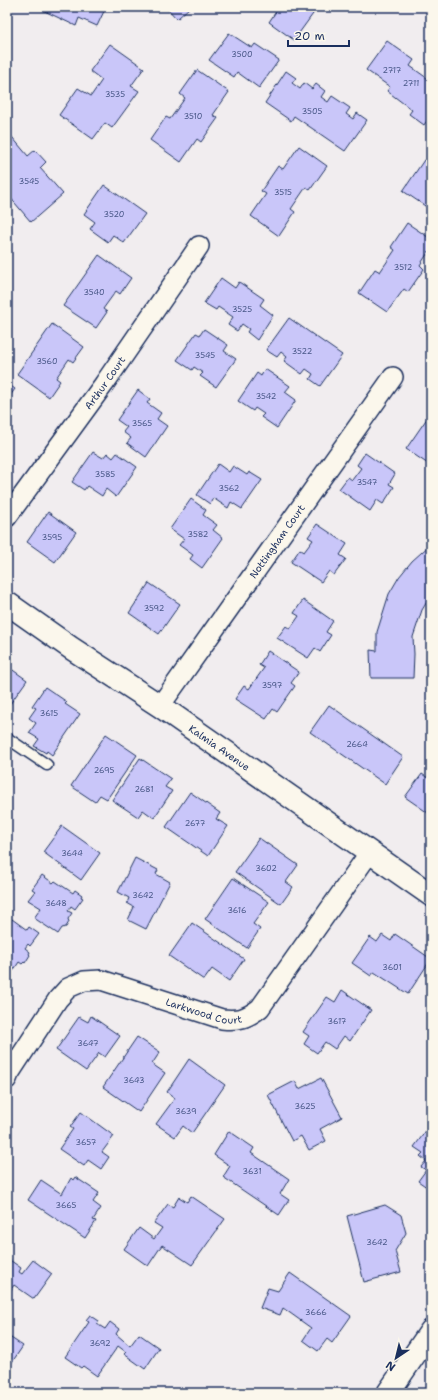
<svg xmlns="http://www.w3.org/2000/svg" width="438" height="1400" font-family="'Shantell Sans',sans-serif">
<rect width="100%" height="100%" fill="#f1edef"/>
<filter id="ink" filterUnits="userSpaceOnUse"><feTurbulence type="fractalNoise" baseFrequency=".025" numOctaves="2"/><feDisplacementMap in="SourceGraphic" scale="8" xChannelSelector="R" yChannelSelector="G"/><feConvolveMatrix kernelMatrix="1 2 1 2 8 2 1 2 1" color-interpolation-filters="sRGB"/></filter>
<g filter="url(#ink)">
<path fill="#c9c6f9" stroke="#1b2f5e" d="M36,7h70l-9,19 -18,-8 -3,8z
M166,7h24l-13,12z
M279,7h39l-24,33 -25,-18z
M229,33l23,15 3,-4 24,16 -20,28 -22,-16 -3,5 -25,-17z
M387,41l27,19 -4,6 21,15v34l-7,10 -15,-11 3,-4 -25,-19 3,-4 -24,-17z
M110,44l34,24 -13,18 8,5 -27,37 -7,-5 -12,16 -34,-24 19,-27 13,8 11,-16 -12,-9z
M197,70l32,22 -16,23 5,3 -17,24 -4,-3 -16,23 -31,-22 16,-23 4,2 15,-21 -5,-4z
M286,71l10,7 -4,5 8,6 4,-6 8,6 4,-5 9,7 -4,6 7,5 4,-6 18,12 -4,6 7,5 4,-6 10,7 -22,31 -51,-35 -3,5 -26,-18z
M7,131l21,25 7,-6 11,12 -6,6 23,26 -32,28 -22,-26 -2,1z
M299,146l28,20 -17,24 -4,-3 -15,22 4,3 -16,24 -28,-20 15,-22 -5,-3 17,-25 5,3z
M424,160l7,5 -1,7 1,1v37l-28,-19z
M104,185l41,29 -21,29 -11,-8 -5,7 -18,-13 5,-7 -11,-8z
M407,223l24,16v9l-11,17 4,4 -16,23 -4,-3 -17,23 -28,-19 16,-24 5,3 15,-22 -4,-3z
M99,255l32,23 -11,16 -4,-3 -13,18 4,3 -11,16 -33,-22z
M221,278l14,10 4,-6 25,17 -4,6 13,10 -16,25 -10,-8 2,-3 -7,-5 -5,7 -9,-6 5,-8 -15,-10 -2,3 -12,-7z
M289,318l53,37 -22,31 -10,-7 3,-5 -7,-5 -4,5 -18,-13 3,-4 -6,-5 -4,5 -11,-7z
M52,324l32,23 -11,15 -4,-3 -13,19 4,3 -11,16 -32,-23z
M204,329l24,16 -4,6 12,8 -20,28 -16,-11 3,-3 -9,-6 -2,3 -15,-10 19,-27 4,2z
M265,369l25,17 -5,6 11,8 -19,28 -16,-11 3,-3 -9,-6 -2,3 -15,-10 19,-28 4,3z
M7,383l8,6 -8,11z
M138,390l12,9 -3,4 14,10 -4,6 10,7 -21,31 -19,-14 4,-5 -8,-6 4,-5 -10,-7z
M430,414l1,1v51l-25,-17z
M93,452l10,6 4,-5 6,5 4,-5 20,14 -21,30 -10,-8 -4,7 -15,-10 -3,4 -12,-8z
M365,453l30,21 -6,10 5,3 -11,17 -6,-4 -7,11 -31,-22 9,-12 4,3 9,-12 -4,-3z
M218,464l11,8 4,-6 14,9 2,-3 13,8 -20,29 -11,-7 -3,6 -15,-10 -3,6 -13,-9z
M191,499l15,11 -3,5 14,10 -4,5 10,8 -21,30 -12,-9 3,-4 -14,-10 5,-6 -14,-10z
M48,512l28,20 -21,30 -28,-20z
M317,524l30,20 -7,11 6,4 -12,16 -5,-4 -8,11 -30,-20 9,-13 4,3 9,-12 -5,-3z
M431,544v51l-9,15 -9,27 1,17 -1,24h-42l-1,-28 7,1v-19l12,-38 10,-17 13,-16z
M149,583l31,21 -21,30 -30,-21z
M303,600l30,21 -7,11 5,3 -11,17 -5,-4 -7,10 -31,-20 9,-12 4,3 9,-13 -5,-3z
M268,651l31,21 -8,11 4,3 -18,26 -4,-3 -7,10 -31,-20 9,-13 5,3 15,-21 -5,-3z
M7,666l20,14 -17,24 -3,-2z
M45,687l22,15 -2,2 15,10 -28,41 -5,-4 -1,2 -12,-7 5,-7 -10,-6 7,-10 -7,-5 7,-10 -4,-2z
M329,705l74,52 -18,27 -75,-52z
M106,734l31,21 -30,44 -7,-4 -5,7 -24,-16z
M140,758l31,21 -6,8 7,4 -18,27 -11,-8 -5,7 -26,-17z
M422,774l9,6v35l-26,-18z
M190,792l30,21 -4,6 12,7 -20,30 -42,-29z
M62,826l38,27 -19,27 -38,-28z
M259,838l39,27 -12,17 7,5 -12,17 -46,-32z
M135,858l23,12 -2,4 14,8 -24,47 -18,-9 6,-13 -7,-4 2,-5 -11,-6z
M42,875l11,8 2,-2 18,12 2,-3 7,5 -1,2 2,1 -8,11 -4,-3 -3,5 4,2 -4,6 1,3 -3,5 -4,1 -4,6 -24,-16 7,-10 -13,-8 7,-9 -3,-2z
M233,878l36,24 -16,22 7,5 -13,19 -42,-29z
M7,919l3,2 2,-2 15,11 2,-3 10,7 -9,12 -2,-2 -3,4 5,4 -1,2 1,1 -5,8 -1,-1 -2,2 -3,-2 -6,9 -6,-5z
M192,923l52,36 -15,22 -17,-12 -8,11 -35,-24z
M395,934l36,25 -23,35 -34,-22 -3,4 -19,-13 18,-26 7,5 5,-7 9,6z
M342,990l29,20 -21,31 -6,-5 -9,13 -10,-7 -8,11 -13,-9 5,-8 -6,-4 24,-35 8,5z
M91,1016l29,20 -15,21 -6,-4 -13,18 -30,-21 23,-33 9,5z
M137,1037l23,15 -8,12 13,9 -26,39 -36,-25z
M189,1059l36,26 -33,48 -9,-7 -8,11 -19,-13 19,-26 -8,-6z
M321,1078l21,39 -22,12 6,12 -17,9 -8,-14 -9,5 -24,-46 27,-14 4,8z
M81,1112l33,24 -12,16 7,5 -8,12 -13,-9 -4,6 -25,-17 14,-20 -3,-2z
M431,1113v10l-5,-3z
M431,1124v66l-13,-9 8,-11 -5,-3 5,-6 -6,-5 3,-3 -9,-6z
M229,1131l25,17 -3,5 38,26 -9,15 9,6 -10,15 -56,-38 7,-11 -16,-11z
M75,1177l24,16 -6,9 8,6 -8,12 3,1 -11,17 -57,-38 13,-20 21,14 9,-16 2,2z
M191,1196l34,23 -33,46 -30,-20 -14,21 -24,-17 15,-21 15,11 8,-11 -8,-5 14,-19 5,3 6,-10 8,5z
M385,1205l16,10 5,18 -11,18 6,21 -37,10 -17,-66z
M7,1258l14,10 -2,4 3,2 11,-14 19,14 -18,25 -20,-14 -4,6 -3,-2z
M290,1273l61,43 -19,27 -5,-4 -9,12 -15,-11 8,-12 -28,-20 -3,7 -20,-7 8,-20 10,3z
M90,1315l9,6 -2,3 8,5 5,-7 9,7 -3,5 14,12 9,-12 20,14 -14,21 -21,-15 2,-2 -8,-6 -21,30 -14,-10 -2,2 -16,-11 24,-35 -3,-2z
M8,1336l15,10 -13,19 -3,-2z"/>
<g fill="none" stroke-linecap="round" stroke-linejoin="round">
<defs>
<path id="service" d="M7,738l40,27"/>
<g id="minor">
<path id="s1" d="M7,517l97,-133 95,-138"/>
<path id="s2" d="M160,706l233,-329"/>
<path id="s3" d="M7,1079l2,-5 49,-75 10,-11 16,-7 17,-1 121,39c17,2 25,-1 38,-11l110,-156"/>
</g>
<g id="tertiary">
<path id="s4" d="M7,603l64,45 89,58 271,189"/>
<path d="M388,1393l43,-62"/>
</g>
</defs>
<use href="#service" stroke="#1b2f5e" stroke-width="13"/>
<use href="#minor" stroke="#1b2f5e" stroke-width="22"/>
<use href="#tertiary" stroke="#1b2f5e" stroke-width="25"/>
<use href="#service" stroke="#fbf7ec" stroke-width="10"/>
<use href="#minor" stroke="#fbf7ec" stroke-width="19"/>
<use href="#tertiary" stroke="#fbf7ec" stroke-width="22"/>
</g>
</g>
<g text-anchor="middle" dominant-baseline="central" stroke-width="3.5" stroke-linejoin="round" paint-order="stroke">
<g font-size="8" fill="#465585">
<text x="242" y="54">3500</text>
<text x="392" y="70">2717</text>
<text x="411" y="83">2711</text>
<text x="115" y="94">3535</text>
<text x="312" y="111">3505</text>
<text x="193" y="116">3510</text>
<text x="29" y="181">3545</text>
<text x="283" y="192">3515</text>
<text x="114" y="214">3520</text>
<text x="403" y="267">3512</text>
<text x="94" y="292">3540</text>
<text x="242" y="309">3525</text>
<text x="302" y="351">3522</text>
<text x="205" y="355">3545</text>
<text x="47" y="361">3560</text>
<text x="266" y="396">3542</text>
<text x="142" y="423">3565</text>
<text x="105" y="474">3585</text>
<text x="367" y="482">3547</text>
<text x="229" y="488">3562</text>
<text x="198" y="534">3582</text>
<text x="52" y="537">3595</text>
<text x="154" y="608">3592</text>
<text x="272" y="685">3597</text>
<text x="49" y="713">3615</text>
<text x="357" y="744">2664</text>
<text x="104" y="770">2695</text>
<text x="144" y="789">2681</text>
<text x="195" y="823">2677</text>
<text x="72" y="853">3644</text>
<text x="266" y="868">3602</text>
<text x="143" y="895">3642</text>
<text x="56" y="903">3648</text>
<text x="237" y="910">3616</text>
<text x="392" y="967">3601</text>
<text x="337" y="1021">3617</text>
<text x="88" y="1043">3647</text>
<text x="134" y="1080">3643</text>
<text x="305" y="1106">3625</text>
<text x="186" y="1111">3639</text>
<text x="86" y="1142">3657</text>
<text x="252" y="1171">3631</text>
<text x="66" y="1205">3665</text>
<text x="377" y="1242">3642</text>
<text x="316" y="1312">3666</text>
<text x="100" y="1343">3692</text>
</g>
<g font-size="10" fill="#1b2f5e" stroke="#fbf7ec">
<text stroke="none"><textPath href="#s1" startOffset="166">Arthur Court</textPath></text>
<text stroke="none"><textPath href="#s2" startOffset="202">Nottingham Court</textPath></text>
<text stroke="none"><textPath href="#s4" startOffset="257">Kalmia Avenue</textPath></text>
<text stroke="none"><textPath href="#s3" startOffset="252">Larkwood Court</textPath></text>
</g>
</g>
<rect width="438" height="1400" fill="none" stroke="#fbf7ec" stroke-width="24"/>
<rect x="12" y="12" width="414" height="1376" fill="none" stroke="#1b2f5e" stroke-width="1.5" filter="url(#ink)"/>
<g transform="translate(396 1358) rotate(215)" stroke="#fbf7ec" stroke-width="3" paint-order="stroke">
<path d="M0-3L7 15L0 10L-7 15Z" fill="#1b2f5e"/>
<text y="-6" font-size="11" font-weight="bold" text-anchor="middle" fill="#1b2f5e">N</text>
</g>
<path d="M288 40v6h61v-6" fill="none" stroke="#1b2f5e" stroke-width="2"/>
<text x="294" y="40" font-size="12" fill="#1b2f5e" stroke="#fbf7ec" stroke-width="3" paint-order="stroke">20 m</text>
</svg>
